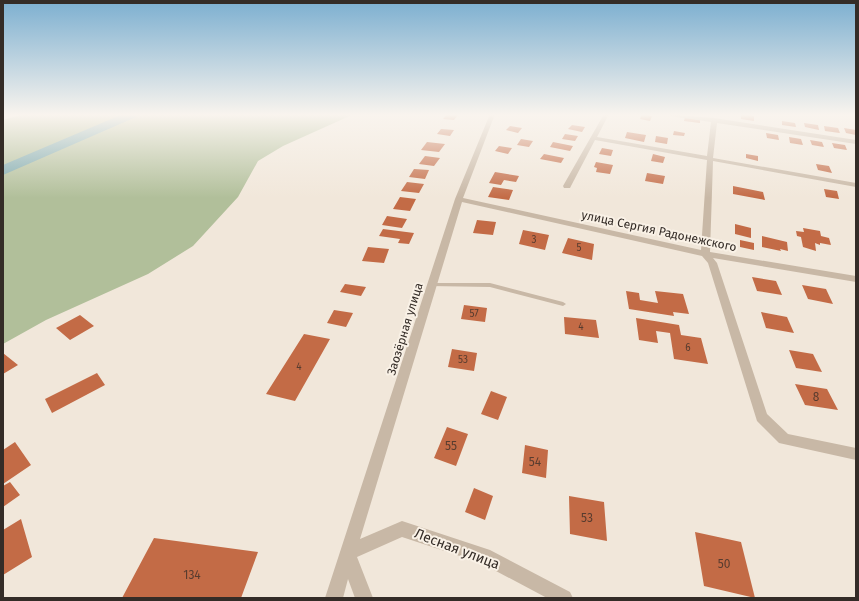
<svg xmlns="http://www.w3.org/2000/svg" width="859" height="601" font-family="'Fira Sans',sans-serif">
<rect width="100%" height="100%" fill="#f1e7da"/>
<path fill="#b1bf9a" d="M23,114h331l-71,32 -25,15 -20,36 -45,49 -45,28 -102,46 -43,24v-224z"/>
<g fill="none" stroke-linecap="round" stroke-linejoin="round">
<path fill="#7aa8ad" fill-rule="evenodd" d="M123,114h15l-2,3 -133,58v-10z"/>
</g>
<path fill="#c36b46" d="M447,114h1l10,1 -4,5 -11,-1z
M642,114l10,2 -2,5 -10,-2z
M741,114l13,2v5l-13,-2z
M685,117l15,3v3l-16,-2z
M782,121l13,2 1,4 -14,-2z
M804,123l14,2 1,5 -14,-3z
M572,125l13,2 -3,5 -14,-3z
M510,126l12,2 -4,5 -12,-3z
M824,126l14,2 2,5 -15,-2z
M844,128l12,2v5l-10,-2z
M441,129l13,1 -4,6 -13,-2z
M674,131l11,2 -1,3 -11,-1z
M627,132l19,3 -2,7 -19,-4z
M766,133l12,2 1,5 -12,-2z
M565,134l13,2 -3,5 -13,-2z
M656,136l12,2 -1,6 -12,-2z
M789,137l12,2 2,6 -13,-2z
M521,139l12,2 -4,6 -12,-2z
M810,140l12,2 2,5 -12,-2z
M427,142l18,2 -6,8 -18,-2z
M553,142l20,4 -3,5 -20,-4z
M832,143l13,2 2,5 -13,-2z
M499,146l13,2 -4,6 -13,-3z
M602,148l11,2 -2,6 -12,-2z
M544,154l20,4 -3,5 -21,-4z
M653,154l12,3 -2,6 -12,-2z
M746,154l12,2v5l-12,-3z
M425,156l15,2 -6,8 -15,-2z
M596,162l17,3 -3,9 -14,-2 1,-4 -3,-1z
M816,164l13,2 3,7 -14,-3z
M414,169l15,1 -4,9 -16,-2z
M495,172l24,4 -3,6 -12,-2 -3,5 -12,-2z
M647,173l18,3 -2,8 -18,-3z
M407,182l17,2 -5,9 -18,-2z
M733,186l30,6 2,8 -32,-6z
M493,187l20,3 -4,10 -21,-3z
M824,189l13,2 2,8 -13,-2z
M400,197l16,2 -6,12 -17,-2z
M387,216l20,3 -5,9 -20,-3z
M477,220l19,2 -3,13 -20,-2z
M735,224l16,4v10l-16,-4z
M803,228l17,3 1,5 8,2 2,7 -11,-2v2l-5,-2 1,8 -13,-4 -2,-10 -4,-1 -1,-5 8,1z
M383,229l31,4 -5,11 -11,-1 2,-4 -21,-3z
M523,230l26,5 -4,15 -26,-6z
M762,236l25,6 1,9 -8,-2 1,2 -19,-4z
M568,238l26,6 -2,16 -30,-7z
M740,240l14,3v7l-14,-3z
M368,247l21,2 -5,14 -22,-2z
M752,277l24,4 6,14 -25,-4z
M345,284l21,3 -5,9 -21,-4z
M802,285l24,4 7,15 -25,-5z
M626,291l13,2 1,7 18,3 -3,-12 28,3 6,20 -16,-2 1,4 -45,-7z
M464,305l23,3 -2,14 -24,-3z
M334,310l19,3 -7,14 -19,-4z
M761,312l26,5 7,16 -28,-5z
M80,315l14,11 -24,14 -14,-12z
M564,317l32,3 3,18 -34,-4z
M636,318l43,7 2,10 20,3 7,26 -34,-5 -4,-26 -14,-2 2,12 -19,-3z
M304,334l26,5 -35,62 -29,-7z
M452,349l25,4 -3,18 -26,-4z
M789,350l24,4 9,18 -26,-4z
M3,353l15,12 -15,9z
M97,373l8,12 -53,28 -7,-14z
M795,384l32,5 11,21 -33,-5z
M491,391l16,6 -9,23 -17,-6z
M447,427l21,7 -12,32 -22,-8z
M15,442l16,23 -28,19v-34z
M525,445l23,5 -2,28 -24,-5z
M10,482l10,13 -17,12v-21z
M474,488l19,8 -8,24 -20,-8z
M569,496l35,6 3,39 -37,-7z
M21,519l11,38 -29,18v-45z
M695,532l46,10 14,56 -51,-12z
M154,538l104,14 -17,46h-119z"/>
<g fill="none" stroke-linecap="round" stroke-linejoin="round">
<path fill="#c8b8a6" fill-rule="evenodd" d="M432,283h58l73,19 3,2 -3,2 -73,-19 -60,-1 -1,-1z"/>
<path fill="#c8b8a6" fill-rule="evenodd" d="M490,114h5l-32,84 238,52 6,-90 -112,-20 -24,46 -1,2h-6l-1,-2 41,-72h5l-12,23 110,19 4,-34 -41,-6 -2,-2 46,4 142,22v4l-139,-21 -4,35 143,25v4l-143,-26 -3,91 146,24v6l-143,-24 4,5 50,151 21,20 68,14v12l-77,-17 -22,-22 -49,-158 -6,-7 -240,-54 -102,337 42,-18 88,29 80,42 3,6h-26l-66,-35 -79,-26 -45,20 16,41h-18l-7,-19 -5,19h-18l130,-399z"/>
</g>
<linearGradient id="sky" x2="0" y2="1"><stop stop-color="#7cafd0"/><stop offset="0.58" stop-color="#f9f4ee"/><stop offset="1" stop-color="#f9f4ee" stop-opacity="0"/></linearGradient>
<rect width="859" height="198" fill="url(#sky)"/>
<g text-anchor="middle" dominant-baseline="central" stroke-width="4" stroke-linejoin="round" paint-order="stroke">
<g font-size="10" fill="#583c2f">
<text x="534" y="240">3</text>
<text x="579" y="248">5</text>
<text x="474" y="314">57</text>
<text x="581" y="327">4</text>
<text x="688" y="348">6</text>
<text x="463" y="360">53</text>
<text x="299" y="367">4</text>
</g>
<g font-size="12" fill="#342c27" stroke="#f9f1e6">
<text transform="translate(659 231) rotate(12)">улица Сергия Радонежского</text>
<text transform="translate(405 329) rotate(-73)">Заозёрная улица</text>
</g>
<g font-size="12" fill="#583c2f">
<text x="816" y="397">8</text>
<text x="451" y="446">55</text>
<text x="535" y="462">54</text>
<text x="587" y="518">53</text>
<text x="724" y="564">50</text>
<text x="192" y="575">134</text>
</g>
<g font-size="14" fill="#342c27" stroke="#f9f1e6">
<text transform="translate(457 549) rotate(21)">Лесная улица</text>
</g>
</g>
<rect width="859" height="601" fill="none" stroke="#342c27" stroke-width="8"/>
</svg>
